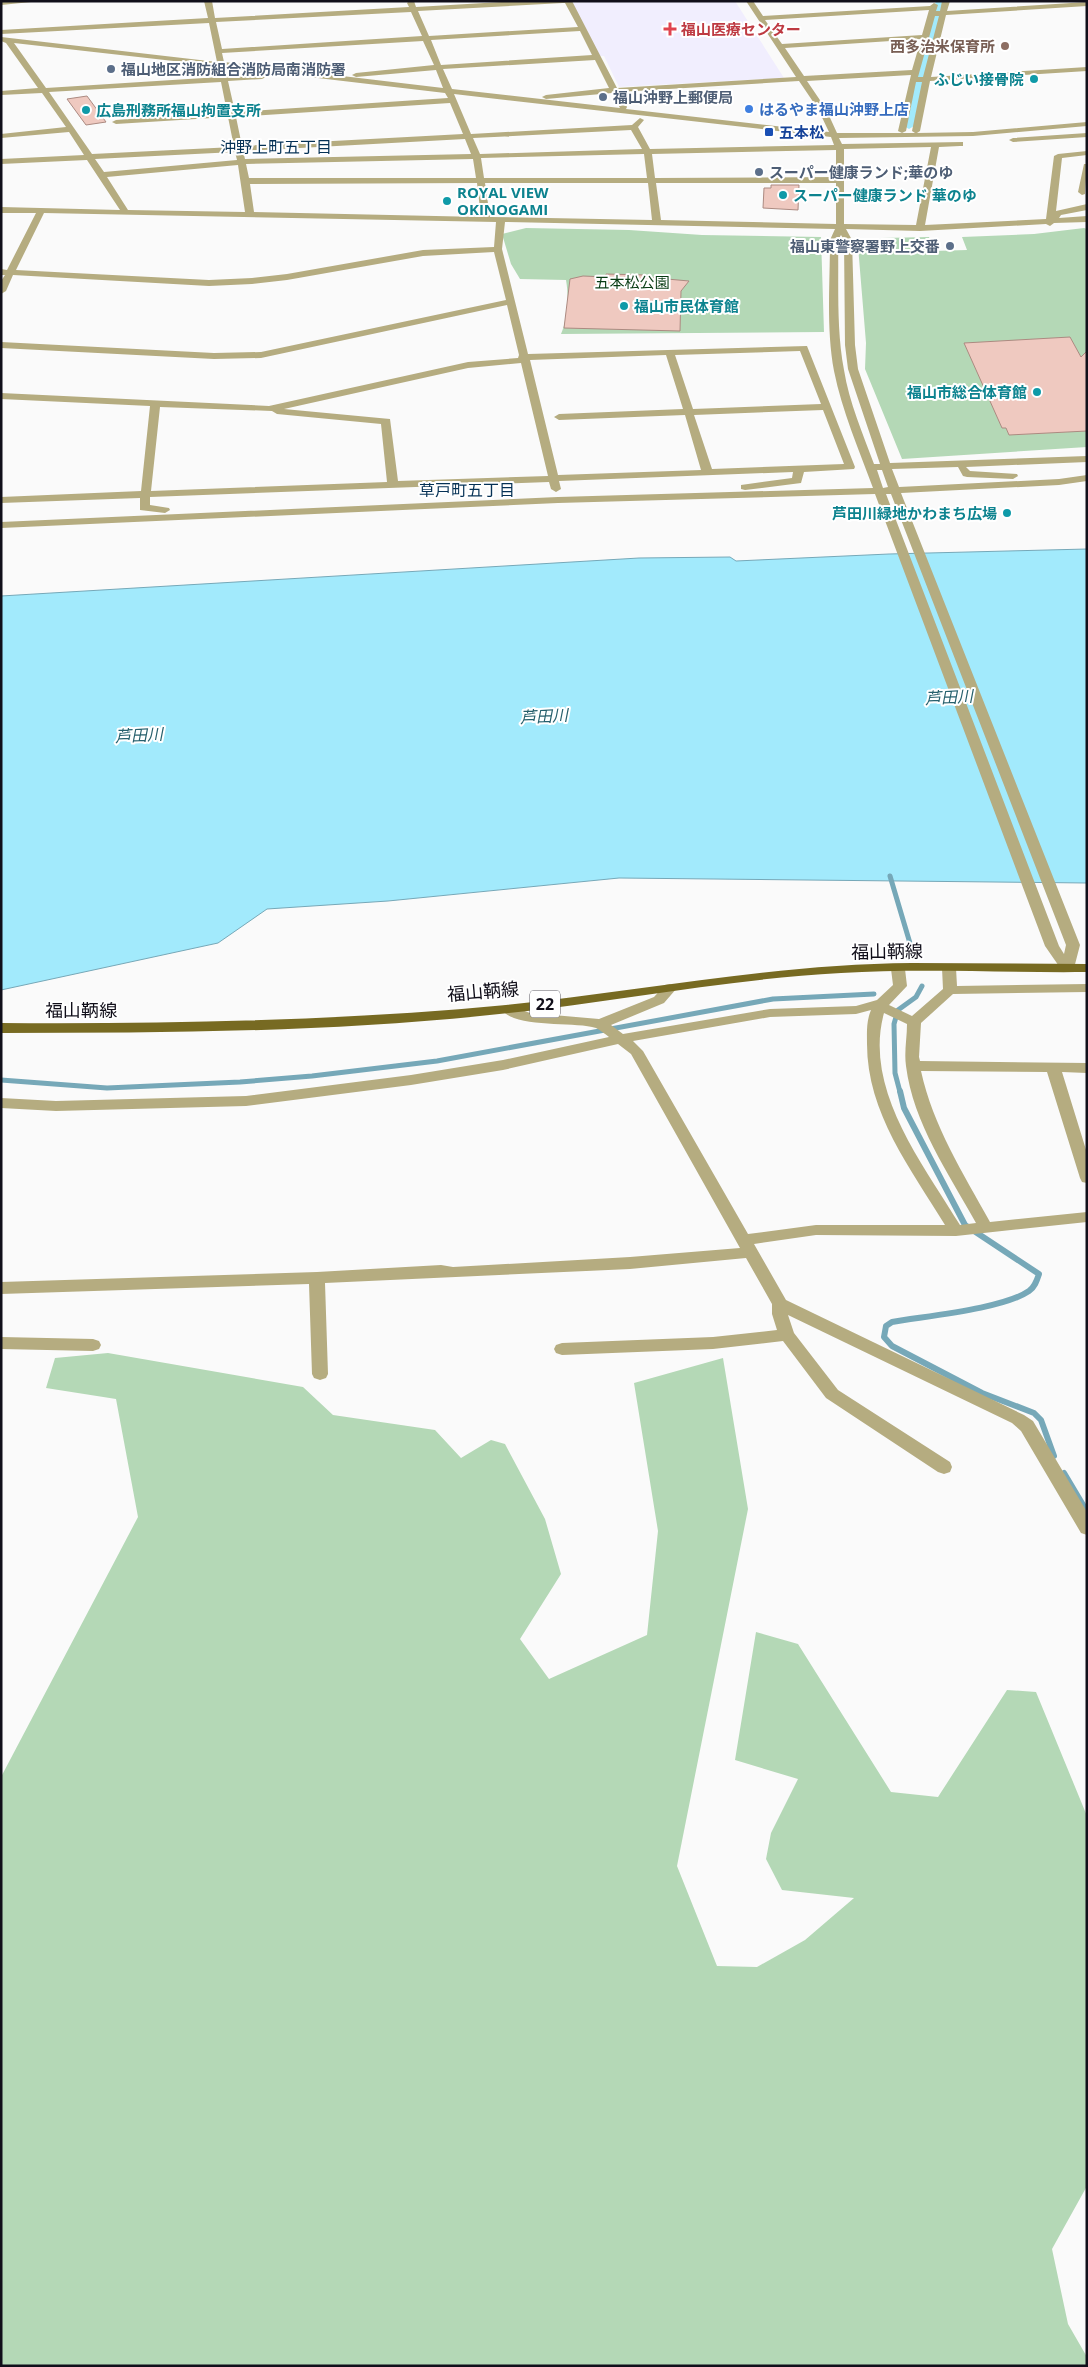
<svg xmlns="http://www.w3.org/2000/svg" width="1088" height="2367" font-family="'Open Sans','Noto Sans JP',sans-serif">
<rect width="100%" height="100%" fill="#fafafa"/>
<path fill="#f1eefe" d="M607,1h128l49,77 -165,9 -15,-31h-4l-28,-53z"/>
<path fill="#b4d8b6" d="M526,228l103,2 73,5 119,2 3,95 -263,2c7,-16 8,-37 5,-54l-46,-1 -9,-15 -9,-30z
M1084,228l3,1v218l-185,12 -37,-90 1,-26 -8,-97 24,-8 47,-1 4,14 34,-1 -5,-13 72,-3z
M108,1353l195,34 30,28 102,15 26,28 30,-18 14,4 40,75 16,55 -41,65 29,40 98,-44 11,-104 -24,-148 89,-25 25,151 -71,357 40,100 40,1 48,-27 49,-42 -72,-8 -16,-31 5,-26 27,-54 -63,-19 21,-128 42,12 93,148 47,5 69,-107 29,2 51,124v370l-35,63 16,75 19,33v9h-1086v-589l137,-260 -22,-118 -70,-11 9,-30z"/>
<path fill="#a2eafc" stroke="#76a8b8" d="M1087,549v334l-468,-5 -231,23 -121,8 -49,34 -217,47v-394l638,-38 91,-1 6,4 153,-7z"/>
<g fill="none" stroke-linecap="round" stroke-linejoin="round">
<path stroke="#76a8b8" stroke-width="5" d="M890,876l22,74
M1,1080l106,8 133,-6 72,-6 125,-15 336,-62 101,-5
M900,1092l-5,-19 -1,-49 4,-14 18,-13 6,-11"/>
<path stroke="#76a8b8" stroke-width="6" d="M900,1091l4,17 61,117 74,49c-2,6 -4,13 -10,17 -26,18 -103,25 -137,31l-6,4 -2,11 8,9 90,47 52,20 7,7 13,36
M1064,1473l22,37"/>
<path fill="#a2eafc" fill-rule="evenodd" d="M936,1h10l-32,125 -5,3 -5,-3z"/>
</g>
<path fill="#efc9c0" stroke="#ac8a81" d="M87,96l19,26 -20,3 -19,-26z
M771,185h28l-1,25 -35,-2 1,-20h7z
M606,274l39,1v2l44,4 -8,10 -1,40 -116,-3 6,-49 13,-3 23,1z
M1070,337l11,20 6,-6v80l-78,4 -3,-7h-4l-38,-85z"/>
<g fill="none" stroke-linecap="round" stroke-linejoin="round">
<path fill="#b5ac80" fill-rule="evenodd" d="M1,1h40l-40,4z
M204,1h8l3,17 194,-11 -2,-4 2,-2h5l2,6 103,-6h53l45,87 179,-11 -50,-76h7l10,15 167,-10 4,-3 4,2 -2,6h4l2,-10h8l-3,10 140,-9v4l-141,9 -15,62 156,-10v4l-157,10 -10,50 -3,2 56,-1 114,-10v4l-114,10 -134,2 3,6 121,-2v4h-3l-21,1 -14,78 121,-6 8,-63 4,-2 29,-3v4l-25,3 -6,53 31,-7v6l-26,5 -2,3 28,-2v6l-33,1 -4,3 -4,-2 -126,7 -74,-2 6,11 3,105 3,24 32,94 197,-7v6l-121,5 4,4 47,3 1,2 -5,3 -46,-2 -4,-1 -5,-9 -66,2 7,18 160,-8 28,-4v6l-28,4 -158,8 179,452 -7,27h-10l-18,-26 -170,-452 -317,9 -557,25v-6l557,-25 315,-9c-14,-38 -31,-77 -39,-117 -8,-43 -4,-88 -4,-131l5,-11 -330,-7 -3,27 26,105 279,-8 48,121 -1,2 -50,3 -3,11 -56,7 -4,-1v-4l51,-7 1,-6 -234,9 2,8 -5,3 -5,-3 -2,-7 -399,15v8l19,3 1,2 -5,3 -25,-3v-12l-139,5v-6l140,-6 9,-85 -149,-7v-6l268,13 199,-44 50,-4 1,-3 -12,-50 -246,53 -47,1 -213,-11v-6l213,11 47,-1 245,-52 -12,-48 -71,4 -136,24 -35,4 -43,2 -196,-11 -7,16 -5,3v-13l4,-6h-4v-6l6,1 29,-57h-35v-6l119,3 -33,-50 -86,4v-5l83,-4 -15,-23 -68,6v-4l65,-7 -24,-34 -41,2v-4l37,-3 -32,-45 -5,-2v-4l216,25 -8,-39 -208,11v-4l207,-12zM563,3h2l13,24 -149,9 -11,-25zM929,10l-7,25 -140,9 -17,-24zM411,12l11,24 -200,13 -6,-27zM935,16h4l-16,61h-5zM580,31l12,24 -151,10 -10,-25zM921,39l-9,31 -108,6 -19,-28zM423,41l11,24 -78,8 -4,2 4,2 80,-7 7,18 -219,-26 -2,-9zM14,43l204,23 2,11 -174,11zM595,60l14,28 -63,7 -4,2 4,2 66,-6 8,15 -168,-19 -9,-20zM225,67l220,26 3,5 -213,14 -7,-31 34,-2 4,-2 -4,-2 -35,2zM911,75l-13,56 4,2 4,-2 10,-49h6l-10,49 3,2h-78l-11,-24 -19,-28zM799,81l19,28 11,23 -203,-23 1,-2 -8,-15zM221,82l6,30 -111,8 -4,2 4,2 112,-7 6,30 -142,7 -43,-62zM454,94l377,43 3,8 -184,4 -12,-22 6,-7 -4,-2 -8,7 -161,9zM450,103l13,31 -221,12 -6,-29zM631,130l11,19 -162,5 -7,-16zM465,139l6,15 -226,5 -2,-8zM931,147l-15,78 -72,-1v-75zM836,150v27l-181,1 -3,-24zM235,152l2,8 -133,12 -9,-13zM644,154l3,24h-163l-3,-20zM473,159l3,19h-227l-3,-14zM238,165l7,47 -117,-2 -21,-33zM477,183l4,34 -227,-5 -4,-28zM485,183h163l4,37 -162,-3zM656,183h180v41l-175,-4zM44,213l452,9 -2,25 -71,3 -136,24 -35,4 -43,2 -193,-10zM841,235l3,5 1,105 3,24 32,95h-6c-11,-30 -25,-62 -30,-94 -8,-43 -5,-87 -6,-130zM800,351l21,53 -128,5 -18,-54zM666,355l17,54 -124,5 -5,3 5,3 126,-5 16,55 -143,5 -28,-115zM521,363l27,113 -150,5 -8,-62 -106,-10 184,-41zM160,407l112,4 5,3 104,10 6,58 -236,9zM823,410l21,54 -132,5 -18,-54zM877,470h5l6,17 -5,1zM886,494h5l175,451 -2,9 -5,-8z
M1087,133v4l-74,5 -4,-2 4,-2z
M1084,164h3l-2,30 -3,1 -4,-3z
M949,964l7,4 1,18 130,-2v8l-134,2 -32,29 -2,34 1,4 167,2v10l-25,-1 25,81v30l-5,-1 -2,-4 -33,-106 -126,-1c12,55 42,102 69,151l97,-10v10l-131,14 -140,-1 -62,9 32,56 238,115 9,6 54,91v23l-6,-2 -60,-102 -9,-8 -224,-108 6,18 44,57 112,72 2,5 -2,5 -6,2 -6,-2 -112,-74 -43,-57 -70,8 -151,6 -6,-2 -2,-4 2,-4 6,-2 151,-6 64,-7 -5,-16v-10l-26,-46 -116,11 -305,14 3,91 -2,4 -6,2 -6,-2 -2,-4 -3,-90 -308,10v-12l316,-10 124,-7 12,2 177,-10 110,-9 -109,-194 -13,-10 -115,26 -92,15 -165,21 -190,5 -55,-3v-10l55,3 190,-5 165,-21 92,-15 106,-23c-4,-3 -9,-7 -13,-9 -22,-7 -81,1 -95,-19l2,-3 5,-1 22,8 69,6 55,-22 11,-12 5,-1 7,4 -13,15 -53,22 12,9 147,-25 86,-3 21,-6 16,-15 -2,-16 7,-4 7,4 2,17 -18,19 23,11 31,-27 -1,-21zM871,1010c-5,12 -4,23 -4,34 0,69 44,125 78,181h-129l-68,9 -105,-183 -10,-10 137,-24 86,-3zM884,1013l23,11c0,14 -3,28 -1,42 7,57 43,108 70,157l-16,2c-37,-61 -97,-136 -76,-212z
M1,1337l92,2 6,2 2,4 -2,4 -6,2 -92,-2z"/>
<path fill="#776a22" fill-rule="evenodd" d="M912,963l175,1v8c-82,1 -165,-4 -246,1 -112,6 -221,28 -332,40 -168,19 -338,20 -508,20v-10c169,1 337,-2 505,-18 136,-14 269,-41 406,-42z"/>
</g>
<path fill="#e0444e" stroke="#fff" stroke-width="2" d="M667.5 21.5h5v5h5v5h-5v5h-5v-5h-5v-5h5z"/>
<circle fill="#8d6e63" stroke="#fff" stroke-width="2" cx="1005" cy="46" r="5"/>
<g fill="#5c6f8a" stroke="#fff" stroke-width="2">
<circle cx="111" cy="69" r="5"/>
<circle cx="603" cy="97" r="5"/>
<circle cx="759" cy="172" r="5"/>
<circle cx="950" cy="246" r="5"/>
</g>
<g fill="#0f9aa8" stroke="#fff" stroke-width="2">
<circle cx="1034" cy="79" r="5"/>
<circle cx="86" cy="110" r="5"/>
<circle cx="783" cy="195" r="5"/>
<circle cx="447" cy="201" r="5"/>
<circle cx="624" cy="306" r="5"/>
<circle cx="1037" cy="392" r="5"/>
<circle cx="1007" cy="513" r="5"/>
</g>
<circle fill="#3f7fe0" stroke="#fff" stroke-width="2" cx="749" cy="109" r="5"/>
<rect fill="#1a4fb4" stroke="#fff" stroke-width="2" x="764" y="127" width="10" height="10" rx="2.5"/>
<g text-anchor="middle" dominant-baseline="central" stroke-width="4" stroke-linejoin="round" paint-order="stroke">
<g font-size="15" font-weight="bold" fill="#be3a42" stroke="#fff" text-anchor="start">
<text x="681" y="29">福山医療センター</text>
</g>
<g font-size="15" font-weight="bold" fill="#785e54" stroke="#fff" text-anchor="end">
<text x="995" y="46">西多治米保育所</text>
</g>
<g font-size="15" font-weight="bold" fill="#4e5e75" stroke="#fff" text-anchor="start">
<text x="121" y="69">福山地区消防組合消防局南消防署</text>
<text x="613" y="97">福山沖野上郵便局</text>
<text x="769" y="172">スーパー健康ランド;華のゆ</text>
<text x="940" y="246" text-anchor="end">福山東警察署野上交番</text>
</g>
<g font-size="15" font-weight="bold" fill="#0d838f" stroke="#fff" text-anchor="start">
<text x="1024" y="79" text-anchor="end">ふじい接骨院</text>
<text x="96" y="110">広島刑務所福山拘置支所</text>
<text x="457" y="192">ROYAL VIEW<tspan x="457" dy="17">OKINOGAMI</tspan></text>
<text x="793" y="195">スーパー健康ランド 華のゆ</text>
<text x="634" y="306">福山市民体育館</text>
<text x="1027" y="392" text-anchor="end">福山市総合体育館</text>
<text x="997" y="513" text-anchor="end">芦田川緑地かわまち広場</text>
</g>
<g font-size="15" font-weight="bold" fill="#366cbe" stroke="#fff" text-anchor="start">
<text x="759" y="109">はるやま福山沖野上店</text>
</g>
<g font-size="15" font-weight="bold" fill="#164399" stroke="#fff" text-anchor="start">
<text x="779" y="132">五本松</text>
</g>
<g font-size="15" fill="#093c14" stroke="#fff">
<text x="632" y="282">五本松公園</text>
</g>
<g font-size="16" fill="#053155" stroke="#fff">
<text x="276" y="147">沖野上町五丁目</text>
<text x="467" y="490">草戸町五丁目</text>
</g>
<g font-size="16" font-style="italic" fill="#26606d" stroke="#fff">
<text transform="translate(949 697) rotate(-3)">芦田川</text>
<text transform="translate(544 716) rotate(-3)">芦田川</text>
<text transform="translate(139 735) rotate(-3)">芦田川</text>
</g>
<rect fill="#fff" stroke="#58575f" stroke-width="1" x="530" y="990.5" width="30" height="27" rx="4"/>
<g font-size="16" font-weight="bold" fill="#110f1a">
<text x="545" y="1004">22</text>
</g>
<g font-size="18" fill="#110f1a" stroke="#fff">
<text transform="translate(887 951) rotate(-1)">福山鞆線</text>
<text transform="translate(483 991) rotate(-5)">福山鞆線</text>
<text x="81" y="1010">福山鞆線</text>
</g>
</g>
<rect width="1088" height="2367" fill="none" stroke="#110f1a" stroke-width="5"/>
</svg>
